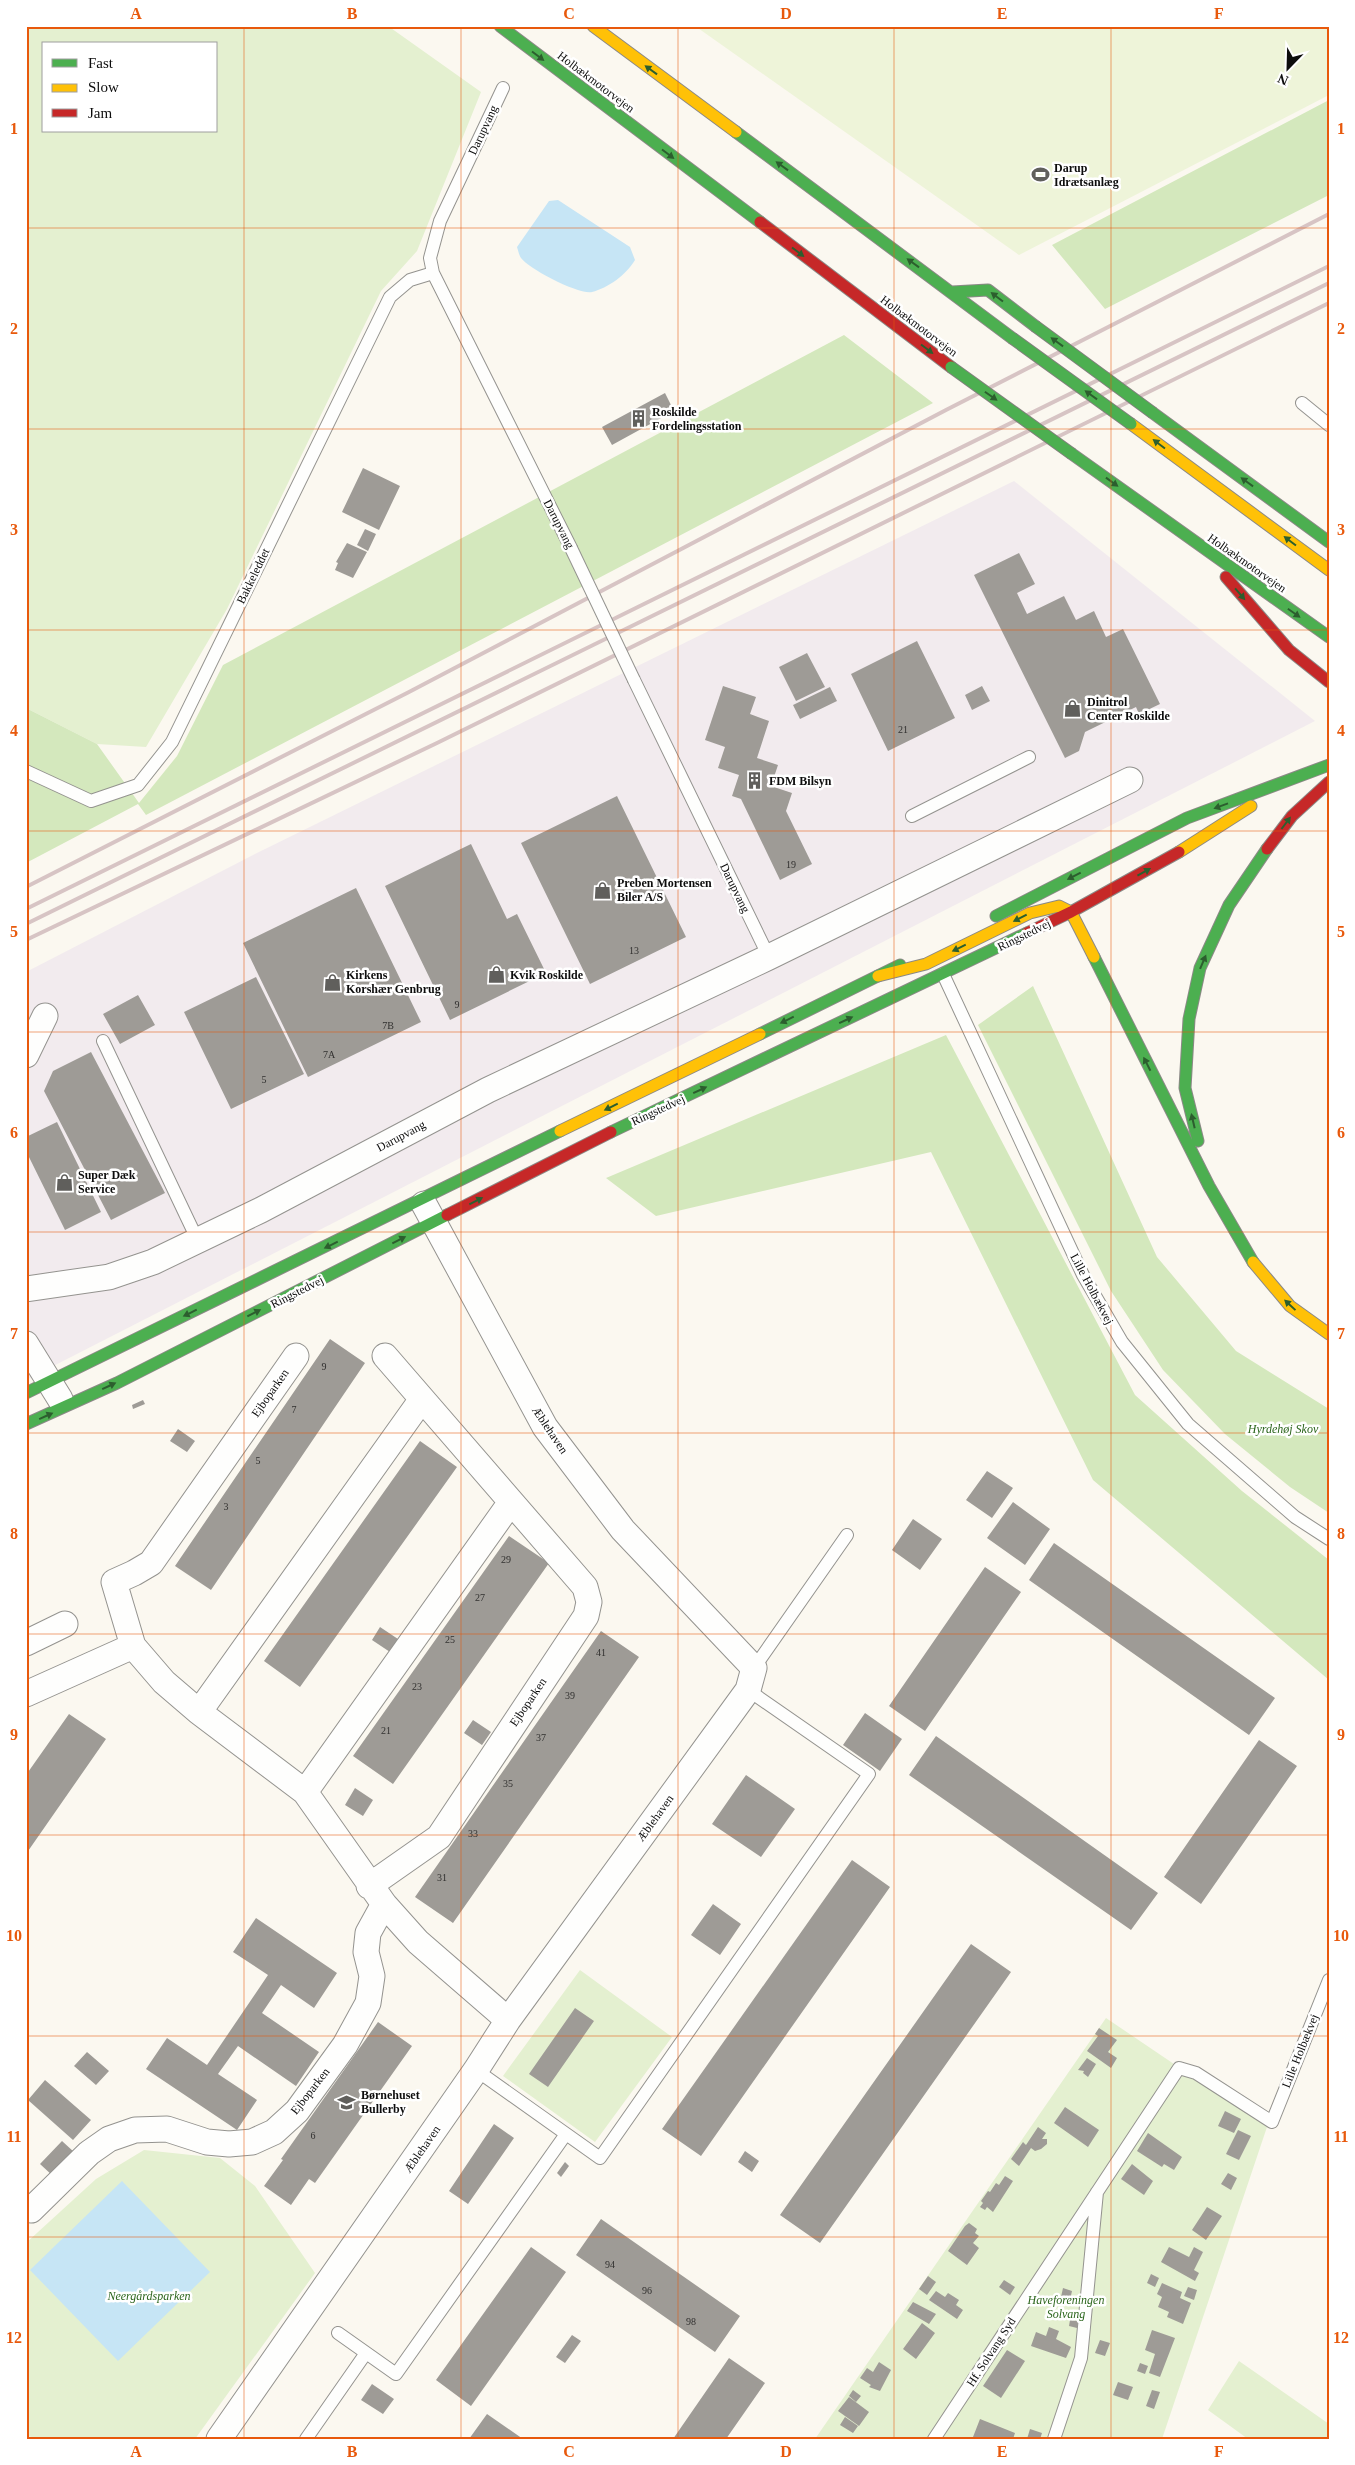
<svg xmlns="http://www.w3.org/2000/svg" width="1355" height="2465" font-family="'Times New Roman',serif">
<rect width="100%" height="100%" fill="#fbf8f0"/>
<path fill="#f2ebee" d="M1014,481l301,240 -1289,659v-408l235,-121z"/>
<path fill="#e4f0d0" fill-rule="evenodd" d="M26,26h362l93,66 -64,159 -36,40 -154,318 -81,138 -49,-3 -71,-36zM44,44h172v87h-172z
M580,1970l92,67 -77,105 -92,-66z
M1106,2018l161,109 -105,312h-347z
M144,2150l76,8 35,28 60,87 -120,166h-152l-17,-3v-193l70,-64z
M1239,2361l90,63v15h-81l-40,-29z"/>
<path fill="#d4e8bd" d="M1329,100v95l-224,114 -53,-64z
M844,335l89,68 -787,412 -8,-11 -112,59v-155l71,36 42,59 38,-47 46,-91z
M1033,986l124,271 79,94 93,58v104l-39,-26 -65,-53 -62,-64 -52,-79 -133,-266z
M946,1035l189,360 107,96 87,69v120l-236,-200 -162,-328 -275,64 -50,-38z"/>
<path fill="#eef4d9" d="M695,26h634v69l-310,160z"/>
<path fill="#c6e5f5" d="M558,200l72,47 5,13c-9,15 -27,28 -43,32 -13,3 -63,-23 -71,-34 -2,-3 -3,-8 -4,-11l32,-46z
M122,2181l88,91 -92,89 -88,-91z"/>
<path fill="#9e9b96" d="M665,393l9,18 -62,34 -10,-18z
M363,468l37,18 -21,44 -37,-18z
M365,529l11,5 -8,17 -11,-6z
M347,543l20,9 -14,26 -18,-8 3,-7 -2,-1z
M1019,553l16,31 -18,9 10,21 37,-18 12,24 18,-9 12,26 17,-8 37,75 -21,10 -3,-7 -51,25 -6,19 -14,7 -91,-183z
M917,641l38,77 -67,33 -37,-77z
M807,653l18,34 -29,14 -17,-34z
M723,686l33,11 -6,17 19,7 -12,37 21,7 -7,21 21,7 -6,18 26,53 -32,16 -39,-81 -9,-3 7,-21 -21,-7 7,-21 -20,-7z
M982,686l8,15 -18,9 -7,-15z
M830,687l7,14 -37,18 -7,-14z
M617,796l69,141 -96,47 -69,-141z
M471,844l36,75 10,-5 29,59 -96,47 -65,-134z
M356,888l65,134 -113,55 -65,-134z
M256,977l48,97 -73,35 -47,-97z
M138,995l17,30 -35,19 -17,-30z
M91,1052l74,141 -54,27 -67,-129 9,-20z
M57,1122l44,90 -36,18 -39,-79v-14z
M330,1339l35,24 -154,227 -36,-24z
M143,1400l2,4 -12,5 -1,-4z
M178,1429l17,12 -8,11 -17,-11z
M420,1441l37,26 -157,220 -36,-26z
M987,1471l26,17 -21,30 -26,-18z
M1013,1502l37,27 -25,36 -38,-27z
M913,1519l29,20 -22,31 -28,-20z
M509,1536l40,27 -156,221 -40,-28z
M1054,1543l221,155 -26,37 -220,-155z
M985,1567l36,25 -96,139 -36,-25z
M380,1627l18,12 -8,13 -18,-12z
M601,1631l38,26 -186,266 -38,-26z
M865,1713l37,26 -22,32 -37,-26z
M69,1714l37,25 -80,115v-79z
M473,1720l18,12 -9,13 -18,-12z
M936,1736l222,157 -27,37 -222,-155z
M1259,1740l38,26 -96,138 -37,-27z
M746,1775l49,34 -34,48 -49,-33z
M355,1788l18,12 -10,16 -18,-11z
M852,1860l38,27 -189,269 -39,-27z
M713,1904l28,20 -21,31 -29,-20z
M256,1918l81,55 -23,35 -33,-23 -19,28 57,39 -23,34 -58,-40 -20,28 39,26 -20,30 -91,-61 21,-31 40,27 61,-90 -35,-23z
M971,1944l40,28 -191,271 -40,-28z
M575,2008l19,13 -46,66 -19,-13z
M378,2022l34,24 -97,137 -6,-4 -18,26 -27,-19 19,-26 -2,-1z
M1099,2028l18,12 -9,12 9,6 -6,10 -24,-17 11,-15 -3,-2z
M87,2052l22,19 -13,14 -22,-19z
M1087,2058l9,6 -8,13 -5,-4 1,-2 -6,-1z
M45,2080l46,40 -18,20 -45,-40z
M1065,2107l34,23 -11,17 -34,-24z
M1225,2111l16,8 -7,14 -16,-7z
M494,2124l20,14 -46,66 -19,-13z
M1038,2127l8,6 -4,6h5v5l-6,5 -6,2 -4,-3 -12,18 -8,-7 12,-17 3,3z
M1238,2130l13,6 -12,24 -13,-6z
M1148,2133l34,24 -8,13 -10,-6 -2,3 -25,-16z
M62,2141l12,11 -21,24 -13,-12z
M745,2151l14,10 -7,11 -14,-10z
M565,2162l4,4 -8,11 -4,-4z
M1132,2164l21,17 -9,14 -23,-16z
M1228,2173l9,5 -6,12 -10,-6z
M1005,2176l8,5 -20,31 -6,-5 -2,3 -5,-3 3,-4 -2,-2 7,-10 2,1 6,-9 3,2z
M1207,2207l15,9 -16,24 -14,-10z
M601,2219l139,97 -25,36 -139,-97z
M969,2223l8,6 -2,4 4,3 -6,7 6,5 -12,17 -19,-14 17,-25z
M531,2247l35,25 -95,134 -35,-26z
M1169,2247l20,10 5,-10 9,5 -9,18 5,3 -4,8 -34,-19z
M1151,2274l8,4 -4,9 -8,-4z
M928,2276l8,6 -9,13 -8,-6z
M1004,2280l11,7 -5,8 -11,-8z
M1162,2283l20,9 -2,6 11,5 -8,21 -16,-7 2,-5 -11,-5 4,-10 -5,-3z
M1188,2287l9,3 -3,10 -10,-4z
M1063,2288l9,3 -2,9 -9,-3z
M936,2291l9,6 3,-4 11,7 -3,5 7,5 -6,9 -28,-19z
M913,2302l23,12 -7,10 -22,-13z
M1070,2320l8,1 -1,7 -8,-2z
M922,2323l13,10 -19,26 -13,-10z
M1049,2327l10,4 -3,8 15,8 -5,11 -35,-12 5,-14 10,4z
M1152,2330l23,8 -15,39 -11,-4 6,-19 -10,-4z
M572,2335l9,6 -16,22 -9,-6z
M1100,2340l10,3 -5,13 -10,-3z
M1007,2350l18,11 -24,37 -18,-12z
M729,2358l36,25 -39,56h-53z
M879,2362l12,8 -11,21 -11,-4 2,-2 -11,-7 7,-10 6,4z
M1140,2363l8,3 -3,8 -8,-3z
M1118,2382l15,5 -5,13 -15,-5z
M372,2384l22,15 -11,15 -22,-14z
M853,2390l8,6 -5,6 -7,-6z
M1152,2390l8,2 -6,17 -8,-3z
M849,2397l20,15 -10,14 -21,-15z
M487,2414l36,25h-54z
M845,2417l13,9 -5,7 -13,-8z
M980,2419l35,14 -2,6h-35l-5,-2z
M1030,2429l12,4 -2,6h-13z"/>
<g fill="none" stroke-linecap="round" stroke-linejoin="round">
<defs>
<path id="lane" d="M503,88l-63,133 -10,37 3,15 138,275
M1302,403l27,22
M634,680l135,277
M26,771l65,30 47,-16 34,-43 218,-445 20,-17 23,-7
M912,816l117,-59
M943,974l140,301 39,67 66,82 107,93 34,22
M103,1041l95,200
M754,1668l93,-133
M476,2070l124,88 269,-384 -121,-84
M338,2333l58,41 170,-240
M306,2439l60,-86
M934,2439l245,-371 17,5 76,49 57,-142
M1054,2439l27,-81 16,-166"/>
<path id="street" d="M26,1055l19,-39
M26,1289l83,-12 44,-15 108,-52 227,-120 281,-133 361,-177
M26,1344l34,55
M26,1643l39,-19
M133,1646l-19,-64 20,-9 17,-10 145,-207
M26,1694l107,-48 31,36 35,30 106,80 79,112 34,38 90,78
M199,1712l223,-313
M305,1792l206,-290
M369,1886l70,-49 147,-221 3,-14 -4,-15 -200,-231
M31,2210l58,-57 20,-14 26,-9 32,-1 40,13 22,2 23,-2 22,-10 23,-21 48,-66 23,-42 4,-27 -6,-24 2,-19 16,-29
M219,2439l257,-369 32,-50 240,-330 6,-22 -131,-138 -78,-103 -121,-223"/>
<path id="fast" d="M500,26l260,196
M736,132l276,206
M952,292l36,-2 47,36
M1153,413l176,129
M1072,454l257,183
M996,916l191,-98 142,-53
M1094,957l115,229 44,76
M760,1034l140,-69
M611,1132l416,-199
M1198,1141l-13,-53 4,-69 11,-51 29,-63 38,-56
M26,1393l534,-262
M26,1424l91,-41 330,-168"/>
<path id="slow" d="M593,26l143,106
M1131,424l198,146
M1179,852l72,-46
M878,976l48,-12 104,-51 29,-7 12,6 23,45
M560,1131l200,-97
M1253,1262l37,44 39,28"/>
<path id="jam" d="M760,222l191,145
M1226,577l63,73 40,32
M1267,849l25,-33 37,-34
M1027,933l44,-21 108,-60
M447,1215l164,-83"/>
</defs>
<use href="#lane" stroke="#94938f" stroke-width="14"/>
<use href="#street" stroke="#94938f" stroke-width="27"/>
<use href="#fast" stroke="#8b8986" stroke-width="13"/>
<use href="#slow" stroke="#8b8986" stroke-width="13"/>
<use href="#jam" stroke="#8b8986" stroke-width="13"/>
<use href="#lane" stroke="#fefefd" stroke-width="12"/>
<use href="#street" stroke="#fefefd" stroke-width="25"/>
<use href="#fast" stroke="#4caf50" stroke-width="11"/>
<use href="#slow" stroke="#ffc107" stroke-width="11"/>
<use href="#jam" stroke="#c62828" stroke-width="11"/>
<path stroke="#d7c4c4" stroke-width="4" d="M26,887l383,-195 537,-282 383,-196
M26,909l1303,-643
M26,924l1303,-641
M26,940l411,-197 892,-440"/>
<defs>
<path id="lane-bridge" d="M571,548l63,132"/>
<path id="fast-bridge" d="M1035,326l118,87
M1012,338l119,86
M951,367l121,87"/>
</defs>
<use href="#lane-bridge" stroke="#94938f" stroke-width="14" stroke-linecap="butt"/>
<use href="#fast-bridge" stroke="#81807c" stroke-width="13" stroke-linecap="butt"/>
<use href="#lane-bridge" stroke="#fefefd" stroke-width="12"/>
<use href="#fast-bridge" stroke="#4caf50" stroke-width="11"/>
</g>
<defs><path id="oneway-solid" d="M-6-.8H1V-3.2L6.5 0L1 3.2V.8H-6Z" transform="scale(1.25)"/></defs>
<g fill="#2c5e2e">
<use href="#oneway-solid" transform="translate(538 56) rotate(37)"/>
<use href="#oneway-solid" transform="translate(651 70) rotate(-144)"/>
<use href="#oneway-solid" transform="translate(668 154) rotate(37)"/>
<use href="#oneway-solid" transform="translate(782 166) rotate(-144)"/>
<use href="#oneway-solid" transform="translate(798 252) rotate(37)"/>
<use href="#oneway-solid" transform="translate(913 263) rotate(-144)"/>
<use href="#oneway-solid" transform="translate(997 297) rotate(-143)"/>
<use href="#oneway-solid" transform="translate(1057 342) rotate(-144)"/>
<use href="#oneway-solid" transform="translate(927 349) rotate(37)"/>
<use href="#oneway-solid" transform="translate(1091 395) rotate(-144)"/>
<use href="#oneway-solid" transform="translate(991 396) rotate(35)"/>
<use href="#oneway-solid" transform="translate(1159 444) rotate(-143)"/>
<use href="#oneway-solid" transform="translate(1112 482) rotate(36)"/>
<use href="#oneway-solid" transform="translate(1247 482) rotate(-144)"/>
<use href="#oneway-solid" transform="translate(1290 541) rotate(-143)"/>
<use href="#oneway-solid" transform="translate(1240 594) rotate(49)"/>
<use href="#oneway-solid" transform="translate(1294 613) rotate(35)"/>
<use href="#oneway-solid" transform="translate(1221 806) rotate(160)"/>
<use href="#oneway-solid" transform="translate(1286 823) rotate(-53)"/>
<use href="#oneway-solid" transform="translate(1144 872) rotate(-29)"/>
<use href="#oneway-solid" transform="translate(1074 876) rotate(153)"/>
<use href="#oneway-solid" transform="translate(1020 918) rotate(153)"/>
<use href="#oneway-solid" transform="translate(959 948) rotate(154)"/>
<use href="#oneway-solid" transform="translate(1203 962) rotate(-67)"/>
<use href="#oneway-solid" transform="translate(787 1020) rotate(154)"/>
<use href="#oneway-solid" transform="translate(846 1020) rotate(-25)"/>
<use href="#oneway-solid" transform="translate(1147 1064) rotate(-117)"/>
<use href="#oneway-solid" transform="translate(700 1090) rotate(-25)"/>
<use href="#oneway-solid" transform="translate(611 1107) rotate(154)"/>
<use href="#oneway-solid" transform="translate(1193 1121) rotate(-103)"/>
<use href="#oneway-solid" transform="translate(476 1201) rotate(-27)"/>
<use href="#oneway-solid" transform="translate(399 1240) rotate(-27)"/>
<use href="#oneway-solid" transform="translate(331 1245) rotate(154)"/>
<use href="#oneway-solid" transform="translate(1290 1305) rotate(-137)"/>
<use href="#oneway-solid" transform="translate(190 1313) rotate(154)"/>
<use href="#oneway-solid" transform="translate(254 1313) rotate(-27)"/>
<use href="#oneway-solid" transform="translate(109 1386) rotate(-25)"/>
<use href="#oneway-solid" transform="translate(46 1416) rotate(-24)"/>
</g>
<path fill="none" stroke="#e8590c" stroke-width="1" stroke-opacity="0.55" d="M244,26v2413M461,26v2413M678,26v2413M894,26v2413M1111,26v2413M26,228h1303M26,429h1303M26,630h1303M26,831h1303M26,1032h1303M26,1232h1303M26,1433h1303M26,1634h1303M26,1835h1303M26,2036h1303M26,2237h1303"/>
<defs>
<symbol id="stadium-bare" viewBox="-9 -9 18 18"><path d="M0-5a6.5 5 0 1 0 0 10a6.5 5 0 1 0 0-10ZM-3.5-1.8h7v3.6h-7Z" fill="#605f5c" stroke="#fff" stroke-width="2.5" paint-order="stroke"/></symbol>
<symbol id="building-bare" viewBox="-9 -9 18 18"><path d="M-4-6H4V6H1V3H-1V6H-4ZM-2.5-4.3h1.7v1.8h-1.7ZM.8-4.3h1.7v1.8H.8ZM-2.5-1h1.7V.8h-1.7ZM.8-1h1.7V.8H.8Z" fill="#605f5c" stroke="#fff" stroke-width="2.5" paint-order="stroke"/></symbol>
<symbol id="shop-bare" viewBox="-9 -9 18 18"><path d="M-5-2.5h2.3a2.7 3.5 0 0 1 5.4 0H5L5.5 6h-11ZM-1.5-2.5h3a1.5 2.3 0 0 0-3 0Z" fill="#605f5c" stroke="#fff" stroke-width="2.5" paint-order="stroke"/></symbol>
<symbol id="school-bare" viewBox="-9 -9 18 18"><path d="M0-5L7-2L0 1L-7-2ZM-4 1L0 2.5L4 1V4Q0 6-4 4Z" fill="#605f5c" stroke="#fff" stroke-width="2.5" paint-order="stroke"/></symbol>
</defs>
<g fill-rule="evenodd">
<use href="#stadium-bare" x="1028" y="162" width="25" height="25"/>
<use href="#building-bare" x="626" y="406" width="25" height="25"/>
<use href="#shop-bare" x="1060" y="696" width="25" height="25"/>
<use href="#building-bare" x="742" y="768" width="25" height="25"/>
<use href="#shop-bare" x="590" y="878" width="25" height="25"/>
<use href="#shop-bare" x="484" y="962" width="25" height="25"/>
<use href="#shop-bare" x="320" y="970" width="25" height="25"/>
<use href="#shop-bare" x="52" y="1170" width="25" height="25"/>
<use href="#school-bare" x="334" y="2090" width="25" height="25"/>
</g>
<g text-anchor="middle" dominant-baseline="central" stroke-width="5" stroke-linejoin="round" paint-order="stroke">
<g font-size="10" fill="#31302f">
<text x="903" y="729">21</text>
<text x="791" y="864">19</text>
<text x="634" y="950">13</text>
<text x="457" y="1004">9</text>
<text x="388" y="1025">7B</text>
<text x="329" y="1054">7A</text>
<text x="264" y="1079">5</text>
<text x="324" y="1366">9</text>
<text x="294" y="1409">7</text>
<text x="258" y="1460">5</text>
<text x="226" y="1506">3</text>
<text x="506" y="1559">29</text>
<text x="480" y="1597">27</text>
<text x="450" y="1639">25</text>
<text x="601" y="1652">41</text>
<text x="417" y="1686">23</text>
<text x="570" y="1695">39</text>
<text x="386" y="1730">21</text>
<text x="541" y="1737">37</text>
<text x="508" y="1783">35</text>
<text x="473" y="1833">33</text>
<text x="442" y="1877">31</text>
<text x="313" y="2135">6</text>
<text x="610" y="2264">94</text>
<text x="647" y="2290">96</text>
<text x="691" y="2321">98</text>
</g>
<g font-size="12" fill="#0d0d0d" stroke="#fff">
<text transform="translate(596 82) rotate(37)">Holbækmotorvejen</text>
<text transform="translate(483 130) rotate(-65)">Darupvang</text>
<text transform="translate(919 326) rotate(37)">Holbækmotorvejen</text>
<text transform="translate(559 524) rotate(63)">Darupvang</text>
<text transform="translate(1247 563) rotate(35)">Holbækmotorvejen</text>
<text transform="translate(253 576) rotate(-64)">Bakkeleddet</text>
<text transform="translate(735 888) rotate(64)">Darupvang</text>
<text transform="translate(1024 935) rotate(-26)">Ringstedvej</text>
<text transform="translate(658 1110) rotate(-25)">Ringstedvej</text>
<text transform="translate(401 1136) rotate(-28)">Darupvang</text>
<text transform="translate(1092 1289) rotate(62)">Lille Holbækvej</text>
<text transform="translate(297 1292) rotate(-27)">Ringstedvej</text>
<text transform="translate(270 1393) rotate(-55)">Ejboparken</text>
<text transform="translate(550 1430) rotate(56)">Æblehaven</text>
<text transform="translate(528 1702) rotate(-56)">Ejboparken</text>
<text transform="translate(655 1818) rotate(-54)">Æblehaven</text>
<text transform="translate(1300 2051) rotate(-68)">Lille Holbækvej</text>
<text transform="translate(310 2091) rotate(-52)">Ejboparken</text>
<text transform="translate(422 2149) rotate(-55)">Æblehaven</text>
<text transform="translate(991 2352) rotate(-57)">Hf. Solvang Syd</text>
</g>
<g font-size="12" font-weight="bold" fill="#0d0d0d" stroke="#fff" text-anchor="start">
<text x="1054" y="168">Darup<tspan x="1054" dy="14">Idrætsanlæg</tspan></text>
<text x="652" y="412">Roskilde<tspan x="652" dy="14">Fordelingsstation</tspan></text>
<text x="1087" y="702">Dinitrol<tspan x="1087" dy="14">Center Roskilde</tspan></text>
<text x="769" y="781">FDM Bilsyn</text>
<text x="617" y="883">Preben Mortensen<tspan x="617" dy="14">Biler A/S</tspan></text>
<text x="346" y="975">Kirkens<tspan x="346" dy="14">Korshær Genbrug</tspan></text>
<text x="510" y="975">Kvik Roskilde</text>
<text x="78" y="1175">Super Dæk<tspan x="78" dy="14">Service</tspan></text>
<text x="361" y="2095">Børnehuset<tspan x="361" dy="14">Bullerby</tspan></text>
</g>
<g font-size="12" font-style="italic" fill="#2b651c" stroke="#fff">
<text x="1283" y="1429">Hyrdehøj Skov</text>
<text x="149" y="2296">Neergårdsparken</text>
<text x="1066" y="2300">Haveforeningen<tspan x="1066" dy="14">Solvang</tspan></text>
</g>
</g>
<rect width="1355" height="2465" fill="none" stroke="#ffffff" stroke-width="55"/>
<rect x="42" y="42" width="175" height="90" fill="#ffffff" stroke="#9e9e9e"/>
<rect x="52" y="59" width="25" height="8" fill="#4caf50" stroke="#9e9e9e"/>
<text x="88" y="68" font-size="15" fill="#0d0d0d">Fast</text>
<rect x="52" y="84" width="25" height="8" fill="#ffc107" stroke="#9e9e9e"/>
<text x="88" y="92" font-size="15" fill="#0d0d0d">Slow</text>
<rect x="52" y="109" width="25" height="8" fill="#c62828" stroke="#9e9e9e"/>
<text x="88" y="118" font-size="15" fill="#0d0d0d">Jam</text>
<g transform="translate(1288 68) rotate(203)" stroke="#ffffff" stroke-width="4" paint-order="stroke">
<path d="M0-4L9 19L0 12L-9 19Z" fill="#0d0d0d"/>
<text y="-8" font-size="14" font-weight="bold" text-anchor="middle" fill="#0d0d0d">N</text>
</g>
<rect x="28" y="28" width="1300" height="2410" fill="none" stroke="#e8590c" stroke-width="2"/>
<g font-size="16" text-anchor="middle" font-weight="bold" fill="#e8590c">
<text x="136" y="19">A</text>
<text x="352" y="19">B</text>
<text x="569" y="19">C</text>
<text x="786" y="19">D</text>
<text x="1002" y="19">E</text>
<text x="1219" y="19">F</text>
<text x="14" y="134">1</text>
<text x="1341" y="134">1</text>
<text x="14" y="334">2</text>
<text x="1341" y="334">2</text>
<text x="14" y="535">3</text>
<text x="1341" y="535">3</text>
<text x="14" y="736">4</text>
<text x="1341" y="736">4</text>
<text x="14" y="937">5</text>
<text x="1341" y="937">5</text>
<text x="14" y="1138">6</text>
<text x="1341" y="1138">6</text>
<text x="14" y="1339">7</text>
<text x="1341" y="1339">7</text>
<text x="14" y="1539">8</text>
<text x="1341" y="1539">8</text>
<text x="14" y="1740">9</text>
<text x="1341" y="1740">9</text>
<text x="14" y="1941">10</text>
<text x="1341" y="1941">10</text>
<text x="14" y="2142">11</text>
<text x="1341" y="2142">11</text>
<text x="14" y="2343">12</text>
<text x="1341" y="2343">12</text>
<text x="136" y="2457">A</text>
<text x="352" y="2457">B</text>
<text x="569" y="2457">C</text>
<text x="786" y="2457">D</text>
<text x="1002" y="2457">E</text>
<text x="1219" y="2457">F</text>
</g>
</svg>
